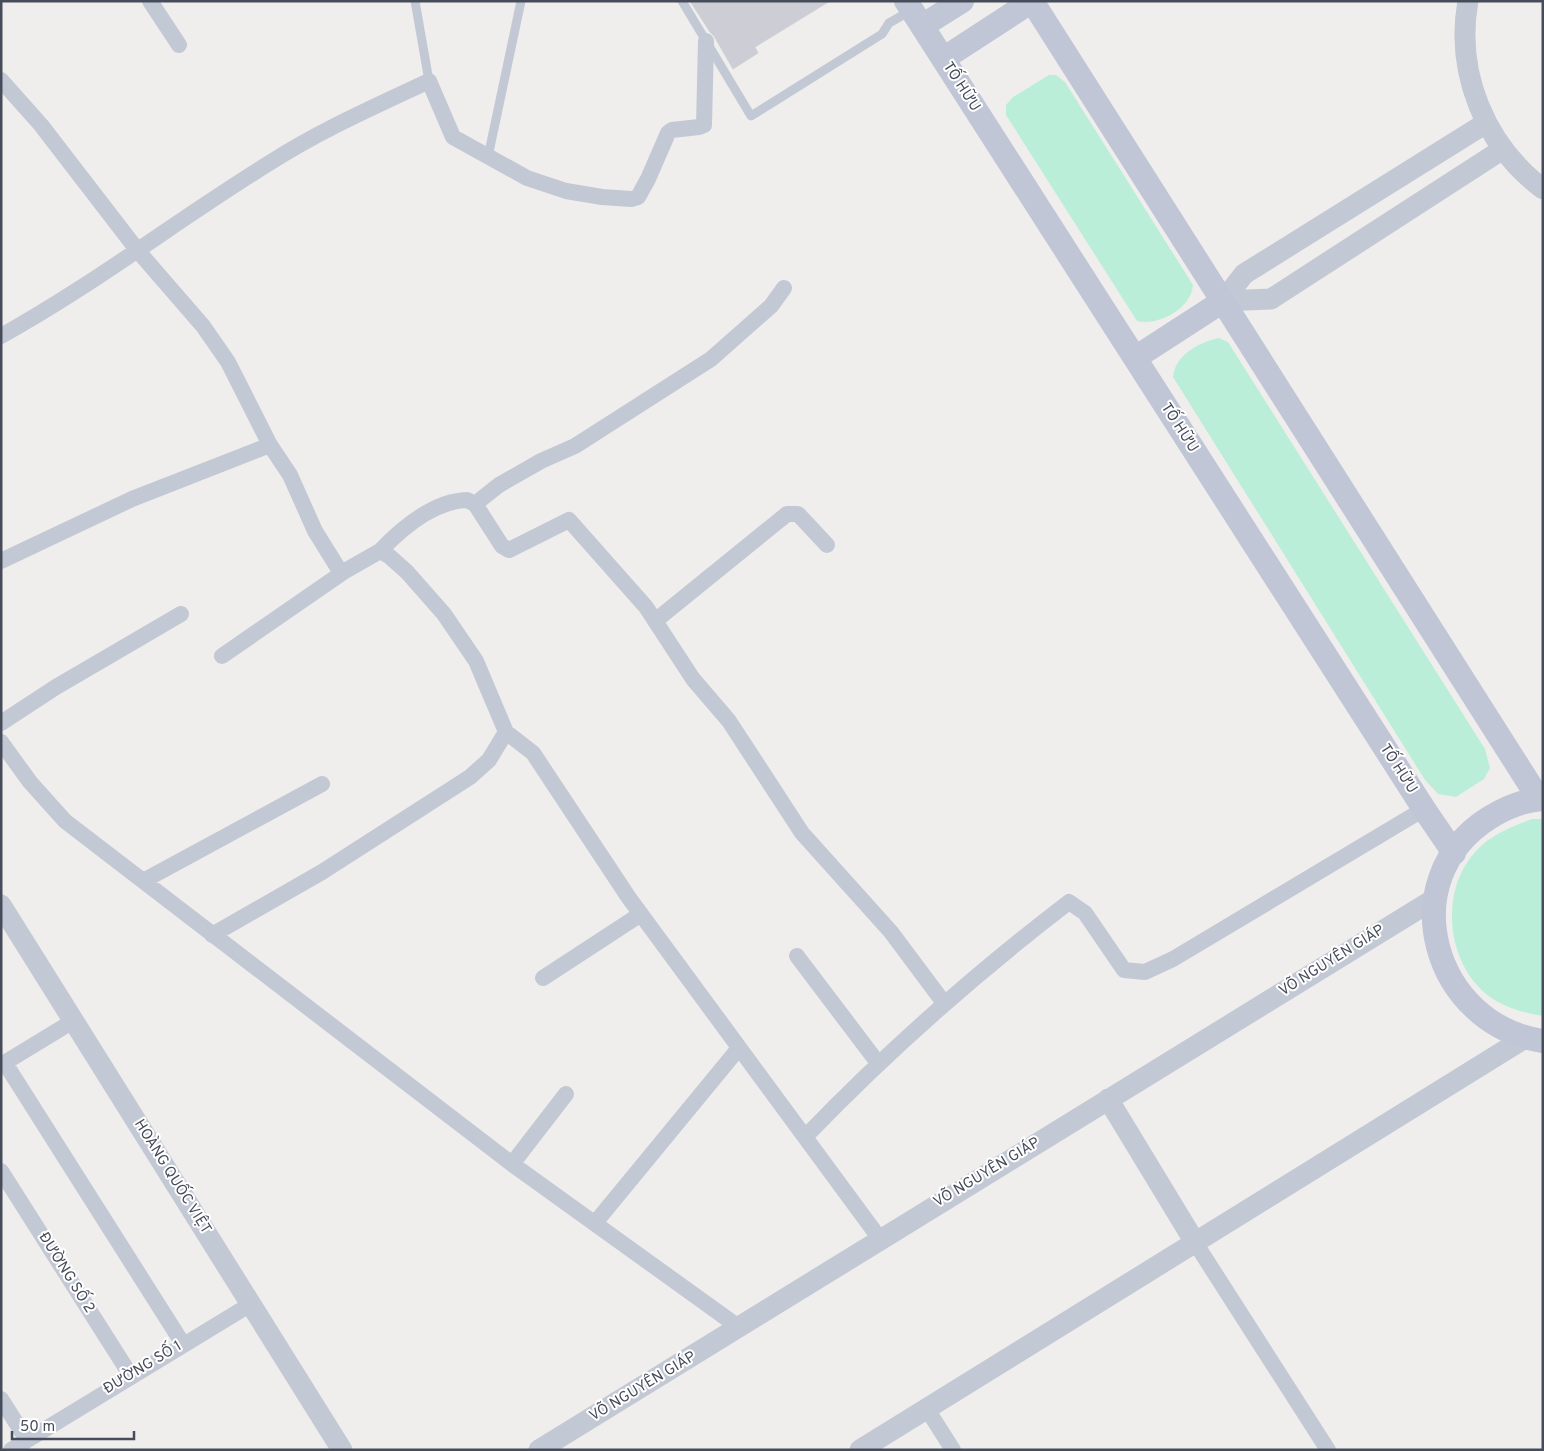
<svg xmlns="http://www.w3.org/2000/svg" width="1544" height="1451" font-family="Overpass,sans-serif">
<rect width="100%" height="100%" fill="#f0eeed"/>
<path fill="#bbeed9" d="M1049,75h7l9,7 128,203c-2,24 -34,41 -56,36l-131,-206v-10l7,-8z
M1219,338l9,4 257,407 5,19 -6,11 -28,18 -18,-3 -13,-14 -252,-403c2,-22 26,-35 46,-39z
M1532,819h11v197c-18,-3 -34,-7 -50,-17 -47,-31 -55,-108 -17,-148 16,-17 35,-24 56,-32z"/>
<path fill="#cdced5" stroke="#d1d2d9" d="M690,1h140l-75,46 3,6 -25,16 -19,-33 -4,-4z"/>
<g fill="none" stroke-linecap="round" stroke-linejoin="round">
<path stroke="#c3c9d4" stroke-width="9" d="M415,1l14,80
M682,1l69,115 131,-82 7,-11 23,-13
M488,157l33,-156"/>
<path stroke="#c3c9d4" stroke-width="16" d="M150,1l29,44
M1,80l40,45 97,126 65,75 25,36 42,83 20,30 25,56 23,37 7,3 35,-20 9,5 18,16 37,42 32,47 30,71 27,21 96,145 251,341
M784,288l-13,18 -60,53 -136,87 -34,15 -42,24 -24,19 27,42 7,4 60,-30 77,87 47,72 36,42 73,112 89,99 53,71
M1,336c94,-52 179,-118 270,-174 50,-32 105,-56 158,-81l24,56 74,41 39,13 36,6 29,2 7,-2 10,-18 20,-46 4,-3 27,-3 5,-2 2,-84
M380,551c22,-23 53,-50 87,-51l8,4
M1,561l131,-62 138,-54
M655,621l132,-107h11l29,31
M222,656l123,-85
M1,723l55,-36 125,-73
M1,742l29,40 35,39 447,343 228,164
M143,881l179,-97
M212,935l110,-63 148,-95 19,-17 17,-28
M797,956l81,107
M543,978l98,-64
M5,1063l178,281
M1,1065l74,-45
M806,1136c82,-85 169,-162 263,-234l16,11 39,57 21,2 28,-13 251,-150
M512,1164l54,-70
M1,1171l130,205
M595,1223l144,-175
M1196,1244l132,206
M1,1399l26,41
M927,1409l26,41
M11,1450l240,-146"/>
<path stroke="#c3c9d4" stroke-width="21" d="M1468,1c-13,72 17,144 75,188
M1223,301l48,-2 232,-150
M1223,301l21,-27 242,-151
M1,905l341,545
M1108,1099l88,145
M539,1450l897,-552
M860,1450l665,-412"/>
<path stroke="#c0c6d6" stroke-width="24" d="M906,1l518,808 30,44
M1032,1l507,798
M922,26l40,-25
M943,59l89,-58
M1135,358l88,-57
M1543,799c-19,1 -38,9 -54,19 -98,62 -56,207 54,223"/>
</g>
<g text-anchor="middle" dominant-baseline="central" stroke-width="4" stroke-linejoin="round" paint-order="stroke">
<g font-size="15" fill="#464c5a" stroke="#fff">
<text transform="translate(961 87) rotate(57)">TỐ HỮU</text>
<text transform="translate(1179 428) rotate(57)">TỐ HỮU</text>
<text transform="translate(1398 769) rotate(57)">TỐ HỮU</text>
<text transform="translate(1332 961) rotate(-32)">VÕ NGUYÊN GIÁP</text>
<text transform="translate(987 1173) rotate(-31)">VÕ NGUYÊN GIÁP</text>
<text transform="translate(172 1177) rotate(58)">HOÀNG QUỐC VIỆT</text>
<text transform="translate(66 1273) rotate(58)">ĐƯỜNG SỐ 2</text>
<text transform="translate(143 1368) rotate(-31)">ĐƯỜNG SỐ 1</text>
<text transform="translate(643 1387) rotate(-31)">VÕ NGUYÊN GIÁP</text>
</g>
</g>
<rect width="1544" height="1451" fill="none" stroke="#464c5a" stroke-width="5"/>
<path d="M12 1431v8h122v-8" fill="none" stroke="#464c5a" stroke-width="2.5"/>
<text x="20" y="1431" font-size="15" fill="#464c5a" stroke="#ffffff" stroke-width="4" paint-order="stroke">50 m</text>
</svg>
